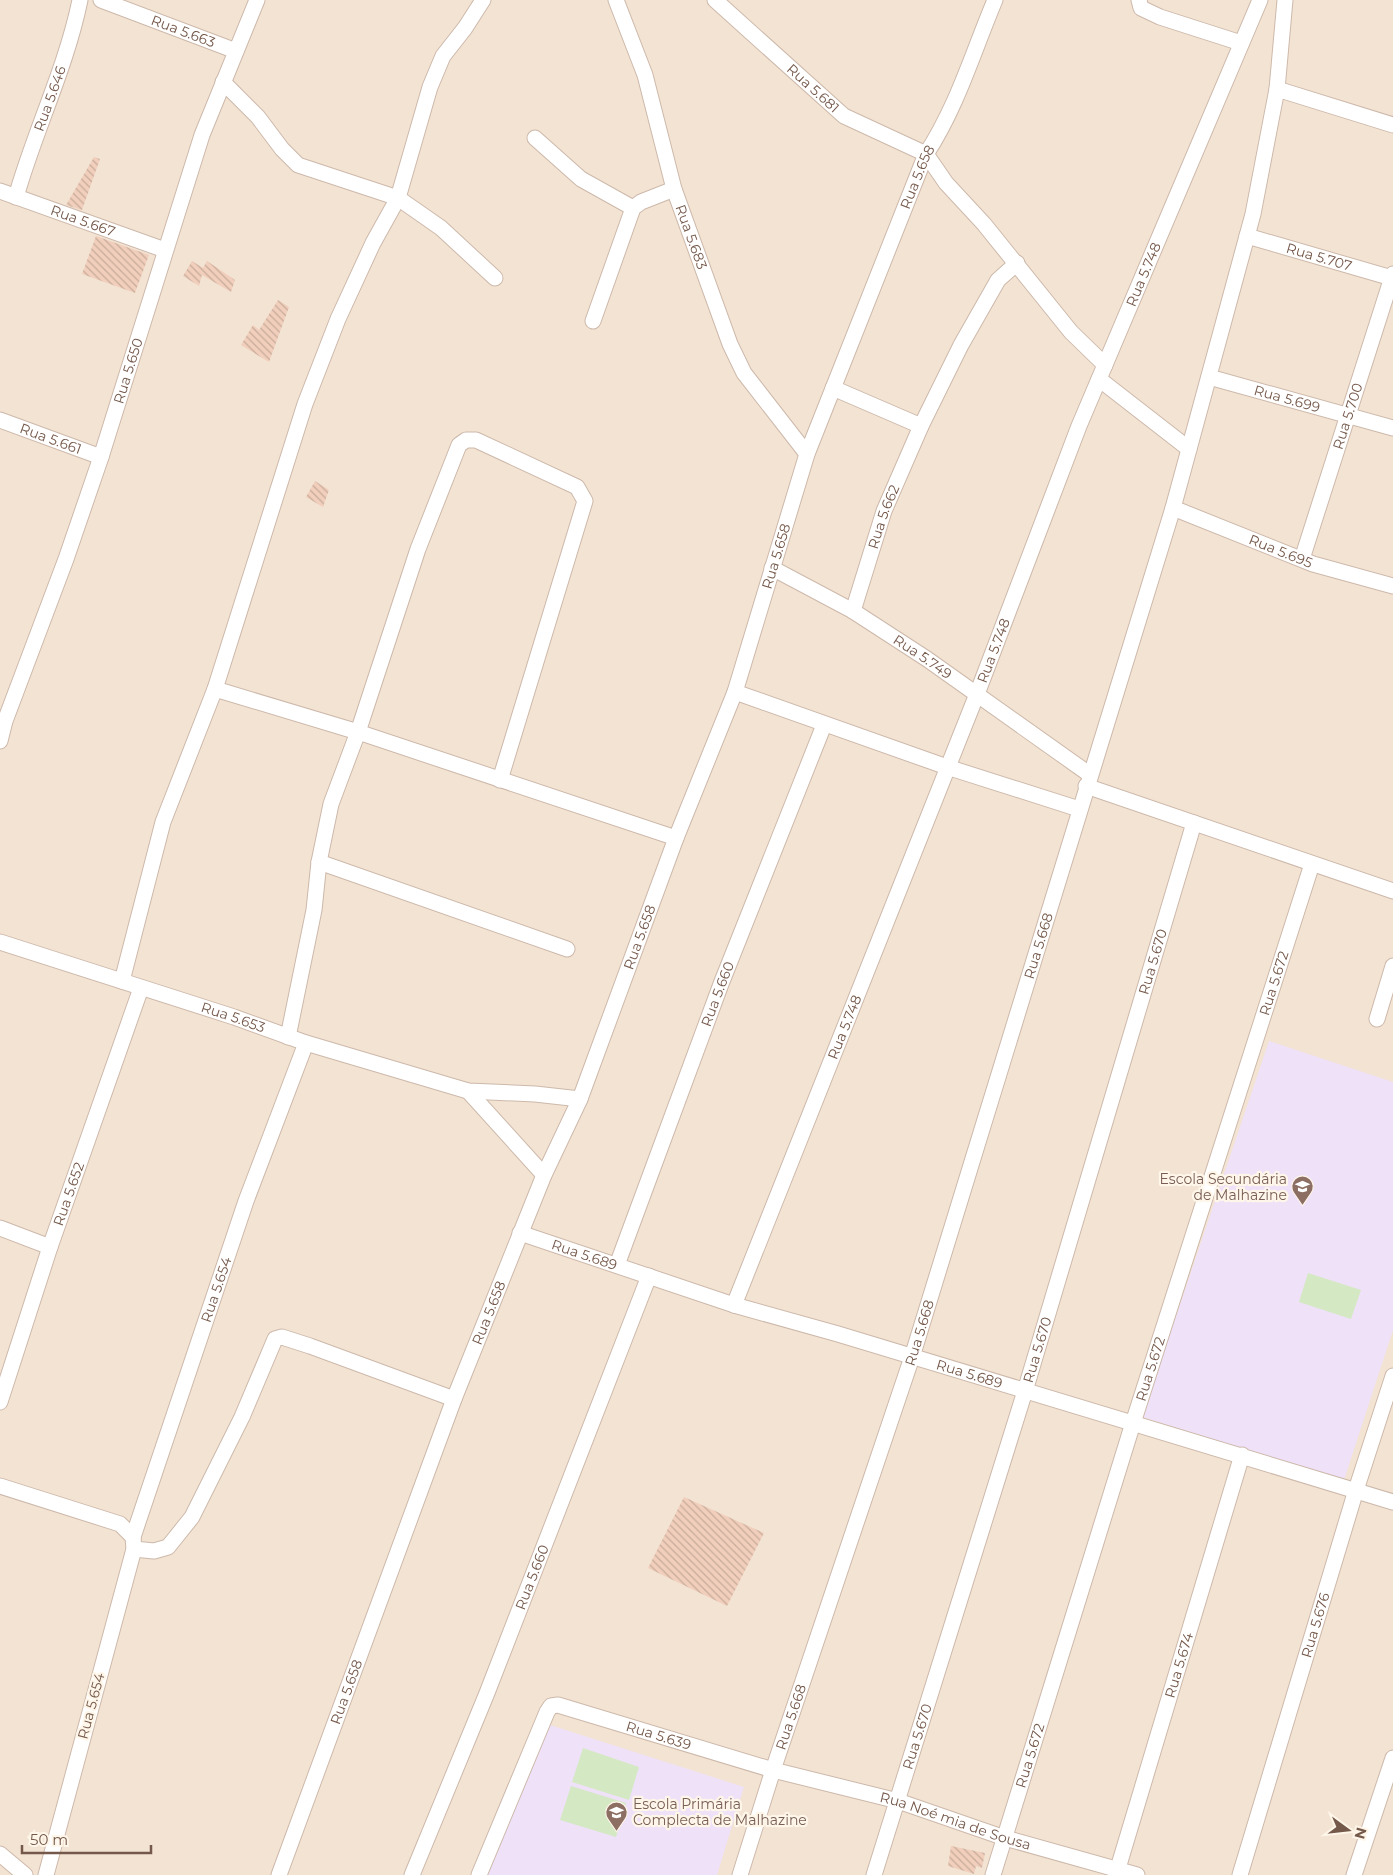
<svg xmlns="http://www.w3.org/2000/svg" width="1393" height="1875" font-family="Montserrat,sans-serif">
<defs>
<pattern id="building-back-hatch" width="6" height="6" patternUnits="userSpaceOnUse" patternTransform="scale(1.25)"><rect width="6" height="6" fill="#f1cfbc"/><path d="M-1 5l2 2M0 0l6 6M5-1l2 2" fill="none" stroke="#c8ab9b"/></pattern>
</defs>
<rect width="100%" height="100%" fill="#fcf2e4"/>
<path fill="#f3e3d3" d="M0,0h1393v1875h-1393z"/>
<path fill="#efe1f8" d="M1269,1041l124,41v248l-49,150 -202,-63z
M547,1724l197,63 -27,88h-231z"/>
<path fill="#d4e9c3" d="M1308,1273l53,17 -10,29 -52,-17z
M583,1748l56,19 -10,33 -57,-18z
M571,1786l55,17 -10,34 -56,-17z"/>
<path fill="url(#building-back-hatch)" d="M94,157l6,2 -18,51 -16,-5z
M96,236l53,19 -14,38 -53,-19z
M192,261l11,7 4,-7 28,19 -4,12 -29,-17 -3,11 -16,-10z
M278,300l11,7 -20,55 -28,-17 12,-20 6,5z
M315,481l14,9 -6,17 -17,-10z
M684,1497l80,36 -37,73 -79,-38z
M951,1846l34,7 -3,15 -6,-2 -2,8 -26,-8z"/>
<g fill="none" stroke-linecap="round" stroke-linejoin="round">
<defs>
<g id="minor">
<path id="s1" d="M101,0l135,51"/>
<path id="s2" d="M616,0l29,75 29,114 56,155 14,29 63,81"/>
<path id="s3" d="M715,0l129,116 82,38 20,29 38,41 87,108 34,33"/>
<path d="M1139,0l2,8 19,9 81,26"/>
<path d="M223,82l35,35 24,32 16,16 100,33 43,30 54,50"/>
<path d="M1277,89l116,36"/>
<path d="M535,138l46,41 52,29"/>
<path id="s4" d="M0,191l165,59"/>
<path id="s5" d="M16,197c19,-67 50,-129 64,-197"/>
<path id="s6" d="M1247,236l145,42"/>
<path d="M593,321l40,-113 8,-6 33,-13"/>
<path id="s7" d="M1209,377l184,51"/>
<path d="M1099,379l90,70"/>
<path d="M833,388l88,38"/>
<path id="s8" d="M0,420l101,37"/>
<path id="s9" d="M1173,508l140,56 80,22"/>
<path id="s10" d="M1302,559l91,-285"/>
<path id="s11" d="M772,568l81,43 74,48 162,115"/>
<path id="s12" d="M853,611l31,-100 37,-85 40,-81 37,-65 19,-17"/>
<path d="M215,689l143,43 318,106"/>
<path d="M735,692l212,75 132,42"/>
<path id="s13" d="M0,741l5,-20 61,-162 35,-102 101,-322 55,-135"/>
<path d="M1086,786l307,105"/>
<path d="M319,862l248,87"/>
<path id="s14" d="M0,942l234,75 72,26 162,48 67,3 45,5"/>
<path d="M122,981l41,-159 52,-133 90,-285 33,-85 35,-76 25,-45 32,-111 13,-31 22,-28 18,-28"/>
<path d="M1377,1019l16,-53"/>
<path d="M288,1037l26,-127 5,-48 12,-58 27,-72 60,-183 41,-104 7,-5h10l101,47 8,14 -85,279"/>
<path d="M468,1091l76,84"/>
<path d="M0,1228l50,19"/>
<path id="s15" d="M520,1233l214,72 104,29 555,168"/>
<path id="s16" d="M617,1265l104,-281 103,-259"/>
<path id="s17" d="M734,1305l243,-611 102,-268 181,-426"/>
<path id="s18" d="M0,1402l50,-155 91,-259"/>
<path d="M0,1486l120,38 13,13 1,12 -88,326"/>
<path id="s19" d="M133,1537l113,-336 60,-158"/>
<path d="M134,1549l20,2 14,-4 24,-30 50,-100 33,-78 7,-2 28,9 144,53"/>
<path d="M0,1854l25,21"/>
<path id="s20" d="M279,1875l175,-476 90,-224 36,-76 96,-261 59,-146 72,-238 119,-300c31,-47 47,-102 69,-154"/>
<path id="s21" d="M412,1875l75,-182 162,-417"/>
<path id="s22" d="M479,1875l68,-163 4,-6 7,-1 215,65 125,31 107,37 132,37"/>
<path id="s23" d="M740,1875l33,-105 139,-413 261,-849 80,-294 24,-125 8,-89"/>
<path id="s24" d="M874,1875l151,-484 169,-568"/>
<path id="s25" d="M993,1875l140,-452 179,-559"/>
<path id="s26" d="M1116,1875l126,-420"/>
<path id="s27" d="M1240,1875l116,-385 37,-114"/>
<path d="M1354,1875l39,-117"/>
</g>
</defs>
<use href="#minor" stroke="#cdb9ab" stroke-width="17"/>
<use href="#minor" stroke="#fff" stroke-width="15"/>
</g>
<defs>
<symbol id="school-pin" viewBox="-11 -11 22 30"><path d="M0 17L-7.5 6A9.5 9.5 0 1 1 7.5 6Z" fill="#8d6e63" stroke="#fff6ea"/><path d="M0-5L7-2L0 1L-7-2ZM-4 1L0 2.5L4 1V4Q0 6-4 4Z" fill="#fff"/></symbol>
</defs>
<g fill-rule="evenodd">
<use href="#school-pin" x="1290" y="1174" width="25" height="34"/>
<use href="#school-pin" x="604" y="1800" width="25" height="34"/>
</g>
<g text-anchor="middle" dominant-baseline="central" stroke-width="4.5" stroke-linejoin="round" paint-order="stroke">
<g font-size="14" fill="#74584a" stroke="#fff6ea">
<text stroke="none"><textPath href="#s1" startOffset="88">Rua 5.663</textPath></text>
<text stroke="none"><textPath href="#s3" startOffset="132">Rua 5.681</textPath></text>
<text stroke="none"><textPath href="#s5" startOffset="104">Rua 5.646</textPath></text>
<text stroke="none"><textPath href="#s20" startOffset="1815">Rua 5.658</textPath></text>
<text stroke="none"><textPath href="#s4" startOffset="88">Rua 5.667</textPath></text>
<text stroke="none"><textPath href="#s2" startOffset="249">Rua 5.683</textPath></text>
<text stroke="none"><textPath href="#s6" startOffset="75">Rua 5.707</textPath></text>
<text stroke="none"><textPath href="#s17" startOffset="1109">Rua 5.748</textPath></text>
<text stroke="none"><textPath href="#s13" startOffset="392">Rua 5.650</textPath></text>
<text stroke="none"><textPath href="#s7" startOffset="81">Rua 5.699</textPath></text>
<text stroke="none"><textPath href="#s10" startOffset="150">Rua 5.700</textPath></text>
<text stroke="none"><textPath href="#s8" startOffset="54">Rua 5.661</textPath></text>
<text stroke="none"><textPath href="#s12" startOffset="99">Rua 5.662</textPath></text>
<text stroke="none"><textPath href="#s9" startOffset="116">Rua 5.695</textPath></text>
<text stroke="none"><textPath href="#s20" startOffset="1410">Rua 5.658</textPath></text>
<text stroke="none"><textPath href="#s17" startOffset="704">Rua 5.748</textPath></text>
<text stroke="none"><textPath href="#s11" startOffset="175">Rua 5.749</textPath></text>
<text stroke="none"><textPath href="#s20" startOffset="1005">Rua 5.658</textPath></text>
<text stroke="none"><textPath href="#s23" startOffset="976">Rua 5.668</textPath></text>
<text stroke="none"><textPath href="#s24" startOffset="955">Rua 5.670</textPath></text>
<text stroke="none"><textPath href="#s25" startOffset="935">Rua 5.672</textPath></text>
<text stroke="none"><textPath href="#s16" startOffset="289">Rua 5.660</textPath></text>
<text stroke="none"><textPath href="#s14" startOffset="245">Rua 5.653</textPath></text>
<text stroke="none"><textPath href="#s17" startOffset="299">Rua 5.748</textPath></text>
<text stroke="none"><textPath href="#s18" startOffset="219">Rua 5.652</textPath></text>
<text stroke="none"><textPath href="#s15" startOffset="68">Rua 5.689</textPath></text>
<text stroke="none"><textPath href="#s19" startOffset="261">Rua 5.654</textPath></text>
<text stroke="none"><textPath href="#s20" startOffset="600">Rua 5.658</textPath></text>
<text stroke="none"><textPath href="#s23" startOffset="571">Rua 5.668</textPath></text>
<text stroke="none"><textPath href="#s24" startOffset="550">Rua 5.670</textPath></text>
<text stroke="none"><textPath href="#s25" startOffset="530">Rua 5.672</textPath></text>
<text stroke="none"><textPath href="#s15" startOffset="471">Rua 5.689</textPath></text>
<text stroke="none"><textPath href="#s21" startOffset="321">Rua 5.660</textPath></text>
<text stroke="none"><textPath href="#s27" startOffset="261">Rua 5.676</textPath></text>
<text stroke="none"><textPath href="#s26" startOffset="219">Rua 5.674</textPath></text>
<text stroke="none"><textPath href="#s20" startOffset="195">Rua 5.658</textPath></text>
<text transform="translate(91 1706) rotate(-75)">Rua 5.654</text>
<text stroke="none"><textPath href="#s23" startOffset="166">Rua 5.668</textPath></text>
<text stroke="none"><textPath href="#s22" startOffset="296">Rua 5.639</textPath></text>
<text stroke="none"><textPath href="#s24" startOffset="145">Rua 5.670</textPath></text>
<text stroke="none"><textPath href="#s25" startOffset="125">Rua 5.672</textPath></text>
<text stroke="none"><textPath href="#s22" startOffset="605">Rua Noé mia de Sousa</textPath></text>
</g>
<g font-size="14" fill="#785e54" stroke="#fff6ea" text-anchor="end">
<text x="1287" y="1179">Escola Secundária<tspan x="1287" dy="16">de Malhazine</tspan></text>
<text x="633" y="1804" text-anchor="start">Escola Primária<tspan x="633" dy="16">Complecta de Malhazine</tspan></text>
</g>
</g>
<g transform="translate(1348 1830) rotate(105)" stroke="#fff6ea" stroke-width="4" paint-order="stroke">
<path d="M0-4L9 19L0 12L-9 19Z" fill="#74584a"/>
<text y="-8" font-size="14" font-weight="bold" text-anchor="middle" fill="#74584a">N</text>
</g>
<path d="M22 1845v8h129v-8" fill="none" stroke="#74584a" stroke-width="2.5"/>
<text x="30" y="1845" font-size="15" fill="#74584a" stroke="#fff6ea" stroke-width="4" paint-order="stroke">50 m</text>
</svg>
